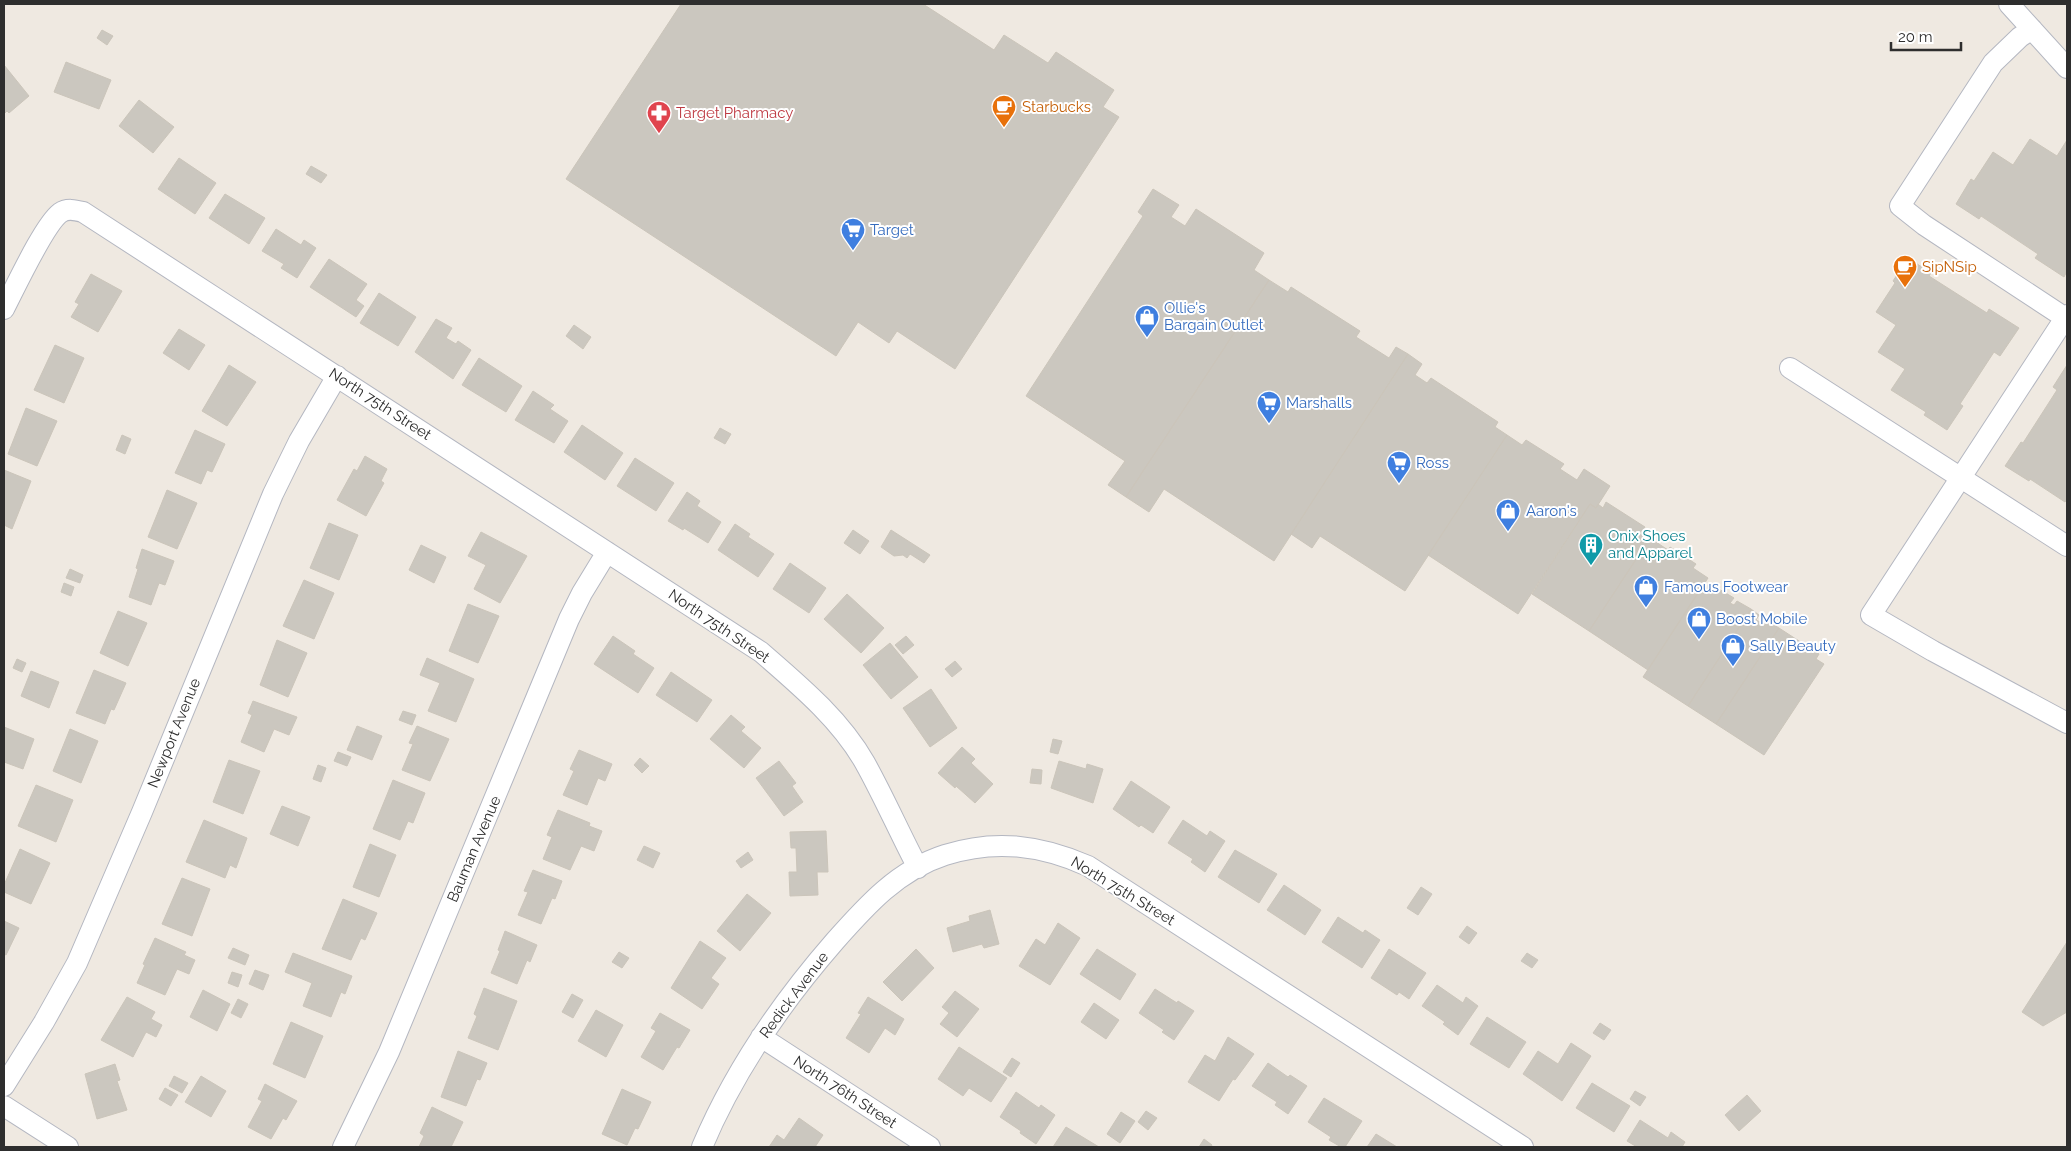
<svg xmlns="http://www.w3.org/2000/svg" width="2071" height="1151" font-family="Raleway,sans-serif">
<rect width="100%" height="100%" fill="#efe9e1"/>
<path fill="#cbc7bf" stroke="#cbc5ba" d="M681,4h242l71,46 10,-15 44,28 8,-11 58,38 -11,17 16,10 -164,252 -58,-38 -8,12 -31,-21 -22,34 -270,-177z
M102,30l11,6 -6,9 -10,-7z
M66,62l45,18 -12,29 -45,-17z
M4,65l25,31 -20,17 -2,-2 -3,3z
M139,100l35,27 -21,26 -34,-27z
M2030,139l27,17 10,-16v131l-3,6 -29,-19 3,-4 -57,-38 -2,3 -23,-15 15,-25 3,2 19,-29 20,13z
M179,158l37,25 -21,31 -37,-25z
M311,166l16,9 -6,8 -15,-9z
M1153,189l26,16 -8,12 14,9 11,-17 68,44 -10,17 15,10 -143,217 -18,-12 17,-24 -99,-65 117,-180 -5,-4z
M225,194l40,24 -16,26 -40,-26z
M276,229l25,16 3,-5 12,8 -19,30 -16,-10 3,-4 -22,-13z
M1908,258l23,15 -2,3 58,37 2,-4 30,19 -19,28 -6,-4 -34,52 3,2 -16,24 -23,-15 2,-3 -35,-22 14,-21 -27,-17 18,-27 -20,-13 19,-29 -2,-2z
M329,259l38,25 -11,16 8,6 -8,11 -46,-30z
M91,274l31,17 -24,41 -27,-15 8,-13 -4,-2z
M1269,280l19,12 3,-5 69,44 -4,6 33,21 7,-11 12,7 -134,207 -110,-72 -15,23 -23,-15z
M379,293l37,24 -18,29 -38,-23z
M436,319l16,9 -6,10 10,6 2,-3 13,9 -18,29 -38,-27z
M574,325l17,12 -8,12 -17,-13z
M179,329l26,16 -16,25 -26,-17z
M55,345l29,13 -20,45 -30,-13z
M1408,354l14,10 -7,11 12,8 4,-5 67,44 -3,5 12,8 -102,156 -85,-55 -8,12 -21,-14z
M479,358l43,28 -16,26 -44,-27z
M229,365l27,17 -29,44 -25,-15z
M2067,365v134l-2,3 -35,-23 -1,2 -24,-15 16,-24 2,1 34,-53 -4,-3z
M533,391l21,14 -4,4 18,12 -14,22 -39,-23z
M26,408l31,13 -20,45 -29,-12z
M582,425l41,28 -18,27 -41,-28z
M720,428l11,6 -6,10 -11,-6z
M195,430l30,14 -13,28 -5,-2 -6,14 -26,-11z
M122,435l9,4 -6,15 -9,-4z
M1507,435l15,10 4,-5 38,24 -4,5 17,11 7,-11 26,17 -14,22 -6,-4 -72,110 -90,-59z
M365,456l22,13 -6,12 3,2 -18,33 -29,-16 17,-31 3,2z
M635,458l39,25 -18,28 -39,-25z
M4,470l27,11 -19,48 -8,-4z
M167,490l30,13 -20,46 -29,-12z
M687,492l13,9 -3,5 24,16 -13,21 -24,-15 -1,2 -15,-9z
M1606,502l39,25 -4,6 9,5 -61,93 -57,-37 58,-90 6,4 2,-4 5,4z
M329,523l29,12 -19,45 -29,-12z
M735,524l15,10 -2,3 26,17 -16,23 -40,-27z
M853,530l16,11 -9,13 -16,-11z
M891,530l39,25 -6,8 -14,-9 -3,4 -4,-3 -9,1 -13,-9z
M481,532l46,24 -27,47 -26,-14 12,-24 -18,-9z
M1650,538l18,12 2,-3 26,17 -3,4 15,10 -60,92 -59,-39z
M421,545l25,12 -12,26 -25,-13z
M142,549l32,12 -9,24 -6,-2 -8,22 -22,-8 9,-28 -2,-1z
M790,563l36,25 -17,25 -36,-24z
M70,569l13,6 -3,8 -14,-5z
M304,580l30,13 -20,46 -31,-13z
M64,583l10,4 -3,9 -10,-4z
M1709,583l25,15 -4,5 4,2 3,-4 14,8 -63,97 -45,-29 60,-92 3,3z
M847,594l37,34 -23,25 -37,-34z
M468,604l31,12 -21,47 -29,-12z
M1751,609l8,6 -3,5 4,2 3,-4 16,10 -63,96 -28,-18z
M118,611l29,12 -19,43 -28,-13z
M1779,628l40,26 -3,5 8,5 -60,91 -48,-31z
M613,636l22,15 -2,3 21,14 -16,25 -44,-29z
M906,636l8,9 -11,9 -8,-9z
M277,640l30,13 -19,44 -28,-12z
M890,643l28,34 -27,22 -28,-34z
M427,658l47,21 -18,43 -28,-11 12,-28 -20,-8z
M17,659l9,4 -4,9 -9,-4z
M955,661l7,8 -10,8 -7,-8z
M94,670l32,13 -12,27 -3,-1 -6,15 -29,-11z
M31,671l28,11 -10,26 -28,-12z
M671,672l41,28 -15,22 -41,-27z
M931,689l26,39 -27,19 -27,-39z
M253,701l44,16 -8,18 -15,-6 -10,23 -23,-10 11,-27 -4,-2z
M403,711l13,4 -4,10 -13,-5z
M731,715l14,12 -4,4 20,17 -17,20 -34,-29z
M357,726l25,10 -10,24 -25,-10z
M417,726l32,13 -19,42 -28,-11 11,-26 -4,-1z
M4,727l30,12 -11,30 -19,-7z
M70,729l28,12 -17,42 -28,-12z
M1053,739l9,2 -4,13 -8,-2z
M962,747l13,12 -4,4 22,21 -18,19 -19,-17 -1,2 -17,-15z
M579,750l33,14 -7,17 -7,-3 -11,27 -24,-10 11,-24 -4,-2z
M338,752l13,5 -4,9 -13,-5z
M640,758l9,8 -7,7 -8,-8z
M229,760l31,11 -17,43 -30,-12z
M779,761l17,22 -4,3 11,16 -19,14 -28,-38z
M1059,761l27,8 1,-5 16,5 -10,34 -42,-15z
M318,765l8,3 -5,14 -8,-3z
M1032,769l10,1 -1,14 -11,-1z
M393,780l32,13 -12,30 -5,-2 -8,19 -27,-11z
M1131,781l39,26 -17,26 -12,-8 -2,2 -26,-18z
M36,785l37,15 -17,42 -38,-16z
M282,806l28,11 -12,29 -28,-12z
M558,810l32,13 -1,3 13,5 -8,20 -13,-5 -11,24 -27,-11 9,-22 -5,-2z
M204,820l43,18 -11,30 -6,-3 -5,13 -39,-16z
M1183,820l24,16 3,-5 15,10 -20,31 -14,-10 2,-3 -25,-16z
M826,831l2,41h-11l1,23 -28,1 -1,-24h8l-1,-24h-5l-1,-16z
M370,844l26,11 -17,42 -26,-10z
M644,846l16,7 -7,15 -16,-8z
M20,849l30,14 -19,41 -27,-12v-7z
M1235,850l42,24 -18,29 -41,-26z
M748,852l5,8 -12,8 -5,-7z
M533,870l29,11 -7,18 -3,-1 -11,26 -23,-9 10,-23 -4,-1z
M182,878l28,11 -18,47 -30,-12z
M1284,885l37,25 -16,25 -38,-25z
M1421,887l11,7 -14,21 -11,-7z
M747,894l24,19 -31,38 -23,-20z
M343,899l34,14 -12,27 -4,-2 -10,22 -29,-11z
M990,910l9,34 -15,4 -2,-4 -29,8 -6,-24 23,-7 -1,-5z
M1338,917l25,16 2,-3 15,10 -18,28 -40,-26z
M4,921l15,7 -13,27 -2,-1z
M1058,923l22,15 -30,47 -31,-19 17,-27 9,6z
M1467,926l10,7 -8,11 -10,-7z
M505,931l32,14 -7,17 -3,-2 -10,24 -26,-11 9,-22 -2,-1z
M155,938l31,14 -2,3 11,5 -6,14 -12,-5 -12,26 -28,-12 8,-18 -2,-1z
M700,941l26,17 -15,20 8,6 -17,25 -31,-21z
M2067,942v70l-24,14 -21,-14z
M233,948l16,7 -4,10 -17,-7z
M916,949l18,19 -32,33 -19,-19z
M1097,949l39,25 -16,26 -40,-26z
M1389,949l37,24 -17,26 -10,-7 -2,3 -26,-17z
M619,952l10,6 -7,10 -10,-6z
M293,953l59,23 -7,18 -4,-2 -10,25 -28,-11 9,-23 -27,-11z
M1527,953l11,7 -6,8 -11,-7z
M255,970l14,5 -6,15 -14,-6z
M232,972l10,3 -4,12 -10,-4z
M1437,985l26,18 3,-6 12,9 -20,29 -15,-11 2,-2 -23,-16z
M484,988l33,13 -19,49 -30,-12 9,-22 -3,-2z
M1155,989l22,14 1,-2 16,10 -20,29 -12,-8 2,-2 -25,-17z
M203,990l27,14 -13,27 -27,-14z
M955,991l24,18 -22,28 -17,-13 9,-11 -7,-6z
M572,994l11,6 -10,18 -11,-6z
M127,997l28,15 -4,7 11,6 -6,12 -10,-5 -13,25 -32,-17z
M868,997l36,22 -9,16 -10,-7 -16,25 -23,-15 15,-24 -3,-1z
M238,999l10,5 -7,14 -10,-5z
M1094,1003l25,17 -13,19 -25,-17z
M596,1010l27,15 -17,32 -28,-16z
M660,1013l30,17 -11,18 -2,-1 -14,23 -22,-13 15,-26 -5,-3z
M1487,1017l39,25 -17,26 -39,-24z
M291,1022l32,14 -18,42 -32,-14z
M1600,1023l11,7 -7,10 -11,-7z
M1228,1037l26,17 -19,26 -2,-1 -14,22 -31,-19 17,-27 10,6z
M1571,1043l20,13 -29,45 -39,-27 15,-23 20,13z
M959,1047l48,31 -16,24 -22,-14 -6,8 -25,-17z
M458,1051l29,12 -7,17 -3,-1 -11,27 -25,-9z
M1012,1058l8,5 -9,14 -8,-5z
M1268,1063l20,14 2,-2 17,11 -19,28 -13,-9 2,-3 -25,-16z
M115,1064l5,16 -3,1 10,29 -30,9 -12,-45z
M174,1076l14,7 -6,10 -13,-7z
M201,1076l25,15 -15,26 -26,-15z
M1592,1083l38,23 -16,26 -38,-24z
M265,1084l32,17 -11,19 -3,-2 -12,21 -23,-12 14,-26 -4,-2z
M165,1088l13,7 -7,11 -12,-7z
M622,1089l29,13 -13,27 -3,-1 -8,17 -25,-11z
M1635,1091l11,6 -6,9 -10,-7z
M1016,1092l23,16 2,-3 14,10 -19,29 -16,-11 1,-2 -21,-14z
M1747,1095l14,16 -22,20 -14,-16z
M1324,1098l38,23 -17,26h-4l-12,-7 2,-3 -23,-15z
M432,1107l31,15 -12,25h-32l5,-11 -4,-3z
M1146,1111l11,7 -9,12 -10,-8z
M1121,1112l14,9 -15,22 -13,-9z
M799,1118l24,17 -8,12h-46l8,-12 7,5z
M1640,1120l28,18 3,-6 14,10 -3,5h-45l-10,-6z
M1066,1127l33,20h-46z
M1376,1134l21,13h-30z
M1204,1139l8,6 -1,2h-12z"/>
<g fill="none" stroke-linecap="round" stroke-linejoin="round">
<defs>
<path id="minor" d="M2009,4l58,64
M2032,29l-12,8 -27,26 -93,143 24,19 143,94
M4,309c11,-21 40,-84 56,-96 7,-5 15,-3 23,-1l678,440c38,33 79,67 104,111 19,34 35,71 53,105
M2067,315l-196,300 62,36 134,72
M1790,368l277,178
M761,1037l169,110
M4,1086l40,-64 33,-59 65,-151 131,-318 26,-53 38,-65
M4,1106l64,41
M343,1147l46,-95 180,-433 13,-26 25,-41
M702,1147c32,-76 79,-144 133,-206 31,-35 63,-71 110,-86 50,-16 96,-10 143,11l435,281"/>
</defs>
<use href="#minor" stroke="#b4b7c1" stroke-width="22"/>
<use href="#minor" stroke="#fff" stroke-width="20"/>
</g>
<defs>
<symbol id="cafe-pin" viewBox="-11 -11 22 30"><path d="M0 17L-7.5 6A9.5 9.5 0 1 1 7.5 6Z" fill="#e8710a" stroke="#fff"/><path d="M-5.5-4.5H6V0H3Q3 3.5 0 3.5H-2.5Q-5.5 3.5-5.5 0ZM3-3.2v2h1.7v-2ZM-6 4.5H4V6H-6Z" fill="#fff"/></symbol>
<symbol id="pharmacy-pin" viewBox="-11 -11 22 30"><path d="M0 17L-7.5 6A9.5 9.5 0 1 1 7.5 6Z" fill="#e0444e" stroke="#fff"/><path d="M-2-6h4v4h4v4h-4v4h-4v-4h-4v-4h4Z" fill="#fff"/></symbol>
<symbol id="supermarket-pin" viewBox="-11 -11 22 30"><path d="M0 17L-7.5 6A9.5 9.5 0 1 1 7.5 6Z" fill="#3f7fe0" stroke="#fff"/><path d="M-6-5.5h2.5l.6 2H6L4.5 2H-2.5L-4.4-4H-6ZM-1.5 3.2a1.3 1.3 0 1 0 .1 0ZM3 3.2a1.3 1.3 0 1 0 .1 0Z" fill="#fff"/></symbol>
<symbol id="shop-pin" viewBox="-11 -11 22 30"><path d="M0 17L-7.5 6A9.5 9.5 0 1 1 7.5 6Z" fill="#3f7fe0" stroke="#fff"/><path d="M-5-2.5h2.3a2.7 3.5 0 0 1 5.4 0H5L5.5 6h-11ZM-1.5-2.5h3a1.5 2.3 0 0 0-3 0Z" fill="#fff"/></symbol>
<symbol id="building-pin" viewBox="-11 -11 22 30"><path d="M0 17L-7.5 6A9.5 9.5 0 1 1 7.5 6Z" fill="#0f9aa8" stroke="#fff"/><path d="M-4-6H4V6H1V3H-1V6H-4ZM-2.5-4.3h1.7v1.8h-1.7ZM.8-4.3h1.7v1.8H.8ZM-2.5-1h1.7V.8h-1.7ZM.8-1h1.7V.8H.8Z" fill="#fff"/></symbol>
</defs>
<g fill-rule="evenodd">
<use href="#cafe-pin" x="990" y="93" width="28" height="38"/>
<use href="#pharmacy-pin" x="645" y="99" width="28" height="38"/>
<use href="#supermarket-pin" x="839" y="216" width="28" height="38"/>
<use href="#cafe-pin" x="1891" y="253" width="28" height="38"/>
<use href="#shop-pin" x="1133" y="303" width="28" height="38"/>
<use href="#supermarket-pin" x="1255" y="389" width="28" height="38"/>
<use href="#supermarket-pin" x="1385" y="449" width="28" height="38"/>
<use href="#shop-pin" x="1494" y="497" width="28" height="38"/>
<use href="#building-pin" x="1577" y="531" width="28" height="38"/>
<use href="#shop-pin" x="1632" y="573" width="28" height="38"/>
<use href="#shop-pin" x="1685" y="605" width="28" height="38"/>
<use href="#shop-pin" x="1719" y="632" width="28" height="38"/>
</g>
<g text-anchor="middle" dominant-baseline="central" stroke-width="4" stroke-linejoin="round" paint-order="stroke">
<g font-size="15" fill="#c56008" stroke="#fff" text-anchor="start">
<text x="1022" y="107">Starbucks</text>
<text x="1922" y="267">SipNSip</text>
</g>
<g font-size="15" fill="#be3a42" stroke="#fff" text-anchor="start">
<text x="676" y="113">Target Pharmacy</text>
</g>
<g font-size="15" fill="#366cbe" stroke="#fff" text-anchor="start">
<text x="870" y="230">Target</text>
<text x="1164" y="308">Ollie's<tspan x="1164" dy="17">Bargain Outlet</tspan></text>
<text x="1286" y="403">Marshalls</text>
<text x="1416" y="463">Ross</text>
<text x="1526" y="511">Aaron's</text>
<text x="1664" y="587">Famous Footwear</text>
<text x="1716" y="619">Boost Mobile</text>
<text x="1750" y="646">Sally Beauty</text>
</g>
<g font-size="15" fill="#2e2e2e" stroke="#fff">
<text transform="translate(380 404) rotate(33)">North 75th Street</text>
<text transform="translate(719 626) rotate(34)">North 75th Street</text>
<text transform="translate(174 733) rotate(-68)">Newport Avenue</text>
<text transform="translate(474 849) rotate(-67)">Bauman Avenue</text>
<text transform="translate(1123 891) rotate(31)">North 75th Street</text>
<text transform="translate(794 995) rotate(-53)">Redick Avenue</text>
<text transform="translate(845 1092) rotate(33)">North 76th Street</text>
</g>
<g font-size="15" fill="#0d838f" stroke="#fff" text-anchor="start">
<text x="1608" y="536">Onix Shoes<tspan x="1608" dy="17">and Apparel</tspan></text>
</g>
</g>
<rect width="2071" height="1151" fill="none" stroke="#2e2e2e" stroke-width="10"/>
<path d="M1891 42v8h70v-8" fill="none" stroke="#2e2e2e" stroke-width="2.5"/>
<text x="1898" y="42" font-size="15" fill="#2e2e2e" stroke="#ffffff" stroke-width="4" paint-order="stroke">20 m</text>
</svg>
